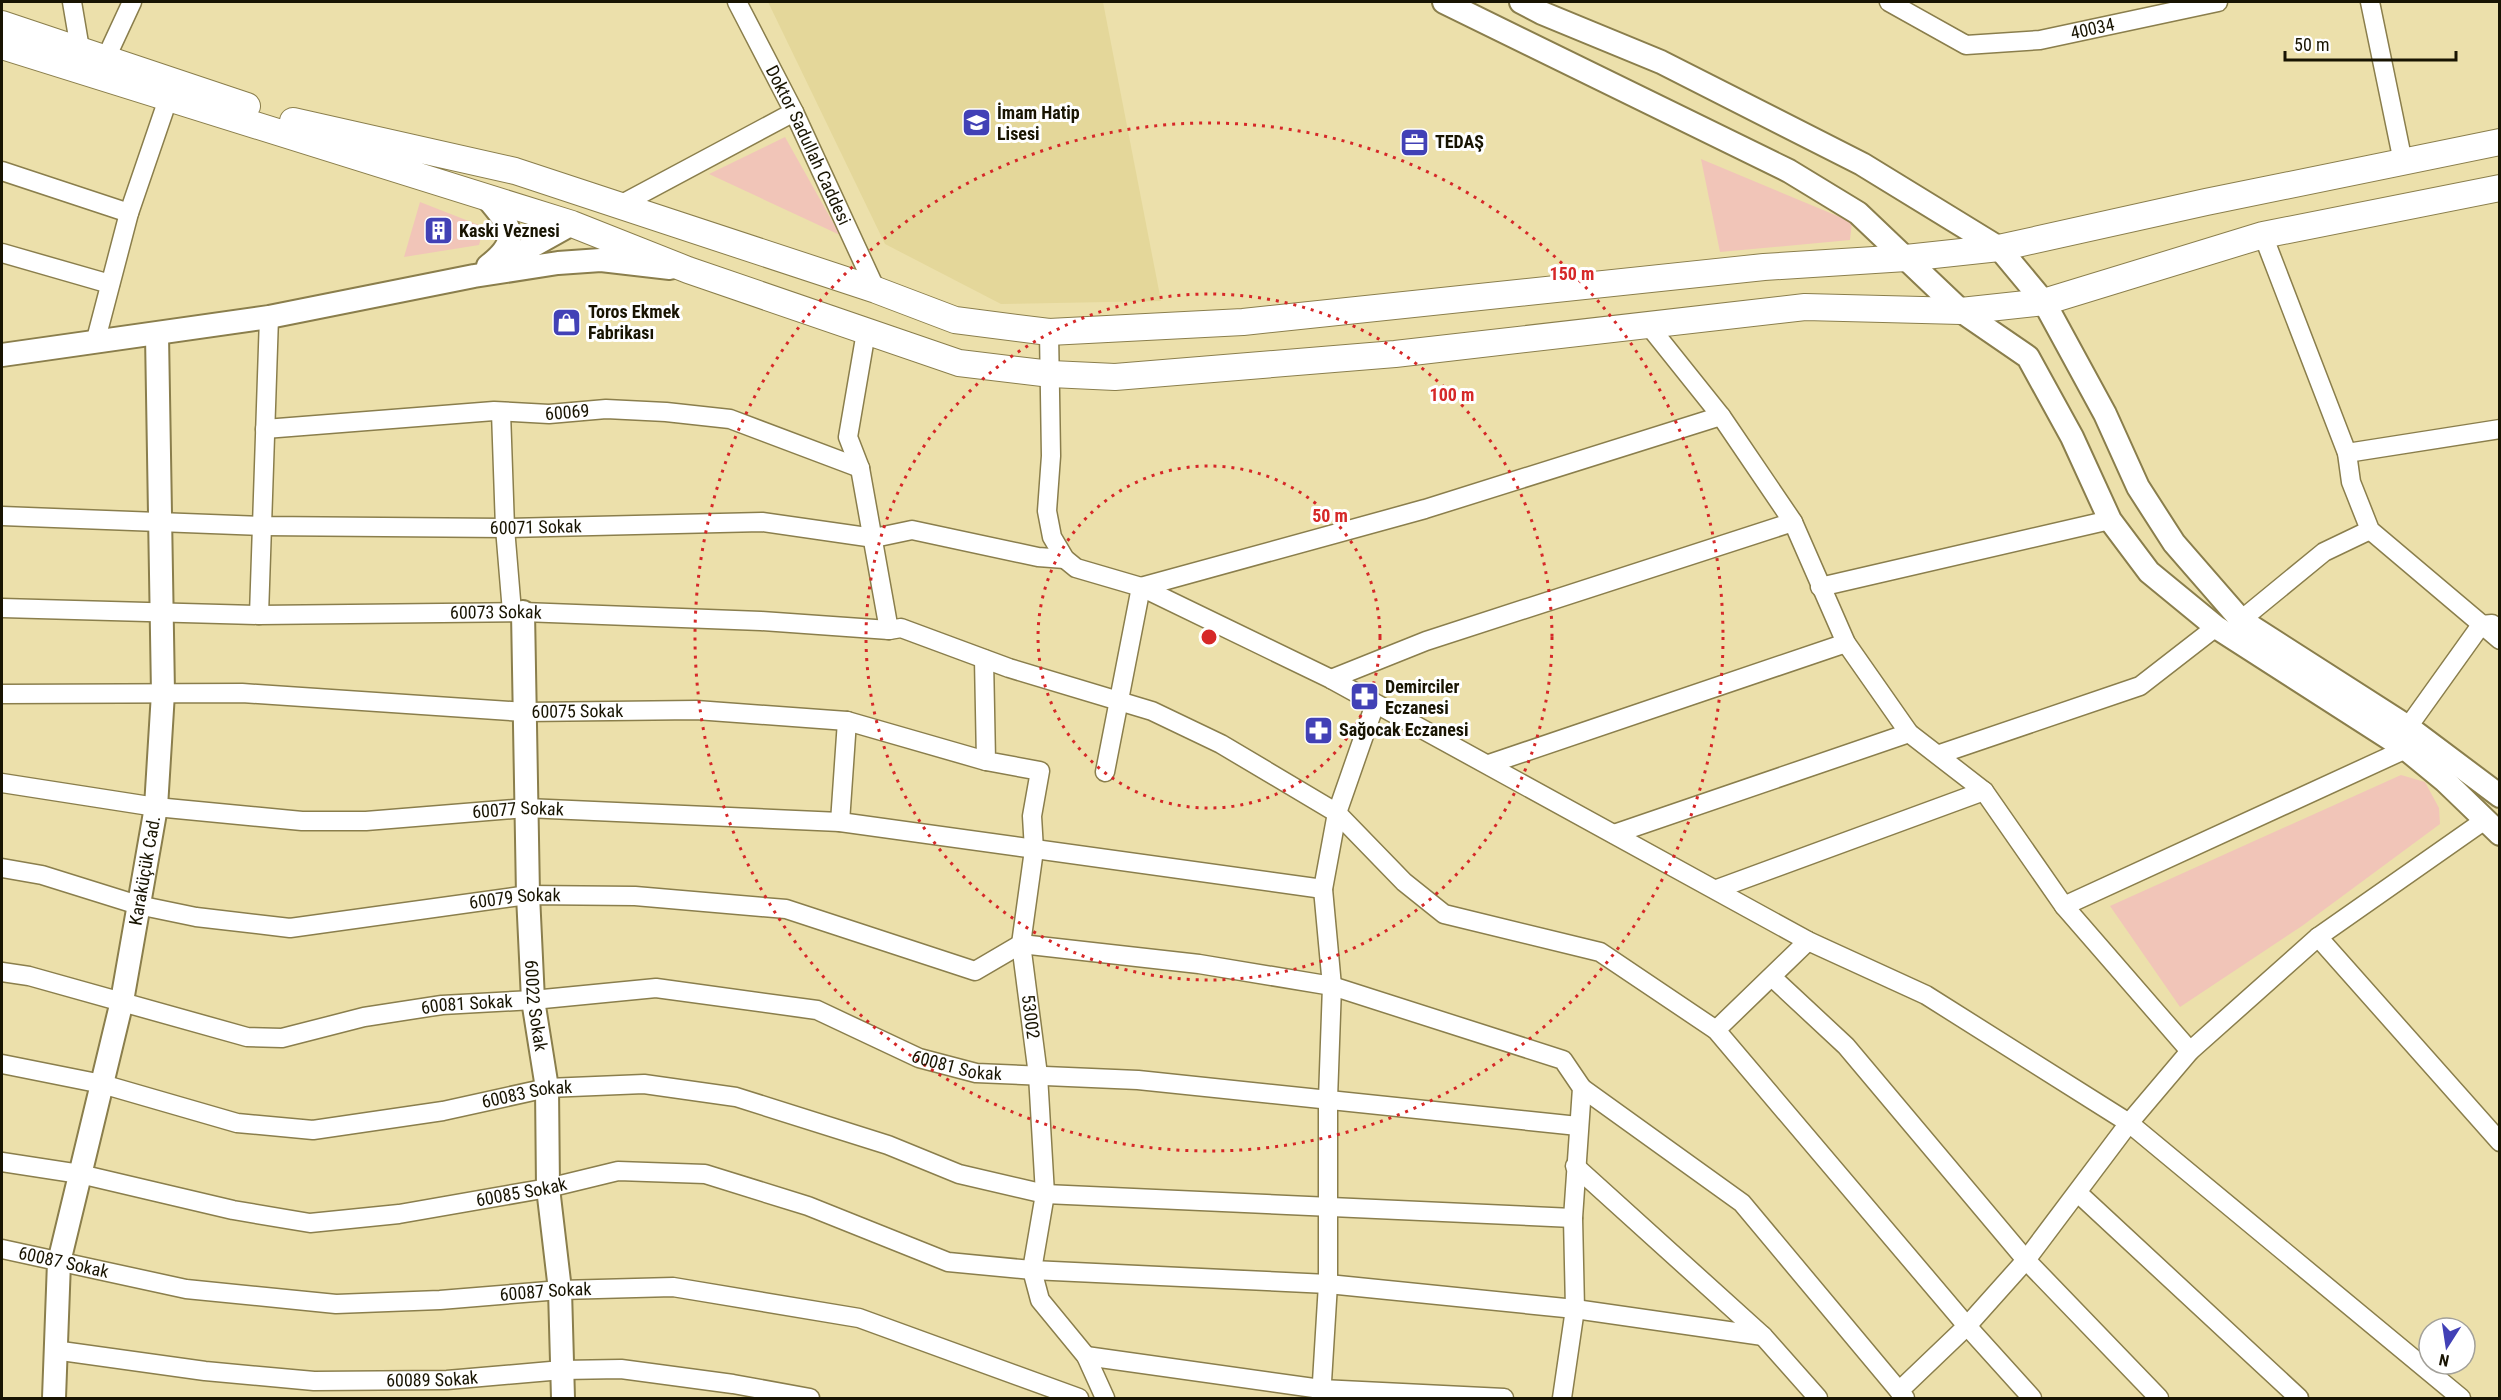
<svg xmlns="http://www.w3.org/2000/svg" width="2501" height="1400" font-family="'Roboto Condensed',sans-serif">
<rect width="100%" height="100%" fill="#ece0ab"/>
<!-- built -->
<path fill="#e4d79a" d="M 768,2 L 1103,2 L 1161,301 L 1001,304 L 885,244 Z"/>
<!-- green -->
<path fill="#f1c5b8" d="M 785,137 L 840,235 L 709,174 Z
M 1701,159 L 1852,222 L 1850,240 L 1720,252 Z
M 420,202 L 484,227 L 479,245 L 404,257 Z
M 2401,775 L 2425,782 L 2439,808 L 2440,824 L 2302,926 L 2180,1007 L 2110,906 Z"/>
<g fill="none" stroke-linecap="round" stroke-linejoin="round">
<defs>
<g id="minor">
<path d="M 72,2 L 80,49"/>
<path id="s1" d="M 737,2 L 794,112 L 876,290"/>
<path id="s2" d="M 1889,2 L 1966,45 L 2040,40 L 2218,2"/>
<path d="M 2370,2 L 2403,162"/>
<path d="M 106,58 L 132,2"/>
<path d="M 2,171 L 129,213"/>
<path d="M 622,204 L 794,112"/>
<path d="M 2263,235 L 2347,453 L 2351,482 L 2370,530 L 2500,640"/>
<path d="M 2,253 L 110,284"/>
<path d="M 1649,326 L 1721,416 L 1793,522 L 1846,643 L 1909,733 L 1984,791 L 2064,906 L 2190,1051"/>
<path d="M 866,332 L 848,437 L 860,468 L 889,630"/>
<path d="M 1049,332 L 1051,456 L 1047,511 L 1052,537 L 1065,559 L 1076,568 L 1141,587 L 1331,679 L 1808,941 L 1926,995 L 2129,1123 L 2461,1398"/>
<path d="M 95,343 L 129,213 L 168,99"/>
<path d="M 501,412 L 505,528 L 512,612"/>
<path id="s3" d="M 265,429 L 494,411 L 549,414 L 606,409 L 666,412 L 730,419 L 860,468"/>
<path d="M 2347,453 L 2500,429"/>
<path id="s4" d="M 2,516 L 262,526 L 505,528 L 762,522 L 874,538 L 912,530 L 1038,557 L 1065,559"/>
<path d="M 1141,587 L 1425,509 L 1721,416"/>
<path d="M 1820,587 L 2110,520"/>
<path id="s5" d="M 2,608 L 259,615 L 523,612 L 761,621 L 889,630 L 901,628 L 1009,668 L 1152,711 L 1221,744 L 1337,813 L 1404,882 L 1444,914 L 1600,952 L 1716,1030 L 1967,1326 L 2032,1398"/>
<path d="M 259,615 L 269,317"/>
<path d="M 2241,620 L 2324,552 L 2370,530"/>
<path id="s6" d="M 984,659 L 986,761 L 1040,771 L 1032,816 L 1034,850 L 1021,944 L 1038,1075 L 1045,1194 L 1032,1270 L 1040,1300 L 1086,1356 L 1105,1398"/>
<path d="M 1331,679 L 1426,641 L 1793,522"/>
<path id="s7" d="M 2,694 L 242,693 L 525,712 L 696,710 L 847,721 L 986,761"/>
<path d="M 2408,727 L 2481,625 L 2492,624"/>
<path d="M 1940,754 L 2140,686 L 2216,627"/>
<path d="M 1489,764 L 1846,643"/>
<path d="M 1105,772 L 1141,587"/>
<path id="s8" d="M 2,783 L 156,807 L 302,821 L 366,821 L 526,808 L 840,822 L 1323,889"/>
<path d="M 840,822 L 847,721"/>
<path d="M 1614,834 L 1909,733"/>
<path id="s9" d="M 2,868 L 42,875 L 138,905 L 196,917 L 290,928 L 528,895 L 635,896 L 786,909 L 975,971 L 1021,944 L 1199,964 L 1332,986 L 1563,1060 L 1582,1088 L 1573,1218 L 1575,1309 L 1562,1398"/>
<path d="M 1717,889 L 1984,791"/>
<path d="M 2064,906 L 2406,749"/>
<path d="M 2318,937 L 2500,1142"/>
<path id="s10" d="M 2,972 L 29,976 L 247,1037 L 282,1038 L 364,1017 L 442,1005 L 533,1000 L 656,988 L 817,1010 L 919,1058 L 976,1073 L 1138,1080 L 1578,1126"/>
<path d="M 1773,978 L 1846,1046 L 2026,1260 L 2159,1398"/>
<path d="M 1716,1030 L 1808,941"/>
<path id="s11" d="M 2,1064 L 102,1084 L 237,1123 L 313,1130 L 443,1111 L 547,1088 L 644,1084 L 736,1097 L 888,1145 L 959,1174 L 1045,1194 L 1573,1218"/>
<path d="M 1582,1088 L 1742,1203 L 1905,1398"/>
<path id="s12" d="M 2,1162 L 80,1174 L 233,1210 L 310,1223 L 399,1214 L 548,1188 L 618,1171 L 705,1174 L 808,1206 L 948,1262 L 1032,1270 L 1328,1284 L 1575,1309 L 1763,1336"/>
<path d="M 1575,1166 L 1763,1336 L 1818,1398"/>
<path d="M 2078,1193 L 2299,1398"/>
<path id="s13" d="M 2,1249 L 186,1289 L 336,1304 L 440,1300 L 560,1290 L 673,1287 L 859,1318 L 1079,1398"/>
<path id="s14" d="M 54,1350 L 205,1371 L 314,1381 L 447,1380 L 562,1370 L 621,1369 L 733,1384 L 810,1398"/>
<path d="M 1086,1356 L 1321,1389 L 1504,1398"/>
<path d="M 1899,1391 L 1967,1326 L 2026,1260 L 2129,1123 L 2190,1051 L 2318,937 L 2485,820"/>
<path d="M 1321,1398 L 1328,1284 L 1328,1099 L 1332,986 L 1323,889 L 1337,813 L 1375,704"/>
</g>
<g id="tertiary">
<path d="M 1444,2 L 1789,171 L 1858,213 L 1961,311 L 2028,357 L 2072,437 L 2110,520 L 2149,572 L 2216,627 L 2406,749 L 2445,781 L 2500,834"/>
<path d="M 1521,2 L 1542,13 L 1661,62 L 1862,164 L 1999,248 L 2044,302 L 2105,414 L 2138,487 L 2174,543 L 2241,620 L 2408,727 L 2500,796"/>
<path d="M 487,198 C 511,226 522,240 488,266"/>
<path d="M 500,264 L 572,224"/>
<path d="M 2,355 L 269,317 L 474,276 L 558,263 L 601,260 L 670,268"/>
<path id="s15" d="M 523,612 L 528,895 L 533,1000 L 547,1088 L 548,1188 L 560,1290 L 563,1398"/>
<path id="s16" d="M 54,1398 L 59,1262 L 122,1001 L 156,807 L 163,693 L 157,335"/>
</g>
<path id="secondary" d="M 2,24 L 247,106
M 2,46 L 572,224 L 688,270 L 959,363 L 1051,374 L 1115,377 L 1395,354 L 1805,307 L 1961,311 L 2044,302 L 2263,235 L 2500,188
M 293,121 L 515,171 L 876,290 L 955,320 L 1049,332 L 1243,322 L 1764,267 L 1906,258 L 1999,248 L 2206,202 L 2500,142"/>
</defs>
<!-- minor casing -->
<use href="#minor" stroke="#8a7e4c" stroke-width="21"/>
<!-- tertiary casing -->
<use href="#tertiary" stroke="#8a7e4c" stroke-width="26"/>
<!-- secondary casing -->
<use href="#secondary" stroke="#8a7e4c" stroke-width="28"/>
<!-- minor -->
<use href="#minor" stroke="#fff" stroke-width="18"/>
<!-- tertiary -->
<use href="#tertiary" stroke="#fff" stroke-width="22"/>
<!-- secondary -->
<use href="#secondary" stroke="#fff" stroke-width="26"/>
</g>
<!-- distance rings -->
<g fill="none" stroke="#d62828" stroke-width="3" stroke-dasharray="3 6">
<circle cx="1209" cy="637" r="171"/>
<circle cx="1209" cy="637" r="343"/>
<circle cx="1209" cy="637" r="514"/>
</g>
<!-- icons -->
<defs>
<symbol id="school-square" viewBox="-11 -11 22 22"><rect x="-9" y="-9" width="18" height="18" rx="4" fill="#4241b6" stroke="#fff"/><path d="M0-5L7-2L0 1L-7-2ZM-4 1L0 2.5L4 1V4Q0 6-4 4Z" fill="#fff"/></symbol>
<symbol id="office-square" viewBox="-11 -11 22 22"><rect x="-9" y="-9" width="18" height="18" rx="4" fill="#4241b6" stroke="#fff"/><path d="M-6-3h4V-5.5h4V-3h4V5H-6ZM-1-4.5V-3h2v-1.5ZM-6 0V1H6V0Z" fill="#fff"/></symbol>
<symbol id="building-square" viewBox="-11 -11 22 22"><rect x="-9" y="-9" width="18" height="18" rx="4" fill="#4241b6" stroke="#fff"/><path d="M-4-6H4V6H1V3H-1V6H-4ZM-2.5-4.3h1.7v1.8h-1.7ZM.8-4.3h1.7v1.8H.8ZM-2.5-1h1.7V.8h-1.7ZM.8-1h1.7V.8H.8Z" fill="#fff"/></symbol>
<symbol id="shop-square" viewBox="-11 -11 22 22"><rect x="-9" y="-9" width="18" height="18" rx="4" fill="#4241b6" stroke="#fff"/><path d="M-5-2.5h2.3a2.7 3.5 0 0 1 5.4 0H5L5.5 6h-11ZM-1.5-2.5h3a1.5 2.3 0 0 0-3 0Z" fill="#fff"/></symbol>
<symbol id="pharmacy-square" viewBox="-11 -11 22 22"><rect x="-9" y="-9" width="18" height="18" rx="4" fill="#4241b6" stroke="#fff"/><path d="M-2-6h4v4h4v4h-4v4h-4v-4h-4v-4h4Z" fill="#fff"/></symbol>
</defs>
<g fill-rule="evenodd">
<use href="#school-square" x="960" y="106" width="33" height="33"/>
<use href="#office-square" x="1398" y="126" width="33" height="33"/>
<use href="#building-square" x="422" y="214" width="33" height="33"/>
<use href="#shop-square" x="550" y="306" width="33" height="33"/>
<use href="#pharmacy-square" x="1348" y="680" width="33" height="33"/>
<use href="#pharmacy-square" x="1302" y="714" width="33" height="33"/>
</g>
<g text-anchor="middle" stroke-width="6" stroke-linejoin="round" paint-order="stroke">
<!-- street labels -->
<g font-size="18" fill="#181402" stroke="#fff">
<text dy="6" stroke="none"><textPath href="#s2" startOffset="216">40034</textPath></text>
<text dy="6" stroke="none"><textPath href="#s1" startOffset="160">Doktor Sadullah Caddesi</textPath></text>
<text dy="6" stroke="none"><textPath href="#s3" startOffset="303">60069</textPath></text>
<text dy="6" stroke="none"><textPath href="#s4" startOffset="534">60071 Sokak</textPath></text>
<text dy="6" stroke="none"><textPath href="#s5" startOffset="494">60073 Sokak</textPath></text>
<text dy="6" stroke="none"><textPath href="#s7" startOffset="576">60075 Sokak</textPath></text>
<text dy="6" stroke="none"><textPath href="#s8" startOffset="519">60077 Sokak</textPath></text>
<text dy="6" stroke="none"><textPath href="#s16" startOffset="537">Karaküçük Cad.</textPath></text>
<text dy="6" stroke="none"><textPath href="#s9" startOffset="522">60079 Sokak</textPath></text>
<text dy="6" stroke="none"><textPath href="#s10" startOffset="477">60081 Sokak</textPath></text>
<text dy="6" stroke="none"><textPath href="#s15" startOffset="394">60022 Sokak</textPath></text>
<text dy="6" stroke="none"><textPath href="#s6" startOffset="405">53002</textPath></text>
<text dy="6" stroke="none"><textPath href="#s10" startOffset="981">60081 Sokak</textPath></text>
<text dy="6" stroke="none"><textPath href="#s11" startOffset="536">60083 Sokak</textPath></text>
<text dy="6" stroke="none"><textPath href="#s12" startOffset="528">60085 Sokak</textPath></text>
<text dy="6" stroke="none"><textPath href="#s13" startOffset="63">60087 Sokak</textPath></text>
<text dy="6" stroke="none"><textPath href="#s13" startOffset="549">60087 Sokak</textPath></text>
<text dy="6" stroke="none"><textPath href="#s14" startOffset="380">60089 Sokak</textPath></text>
</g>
<!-- poi labels -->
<g font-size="18" font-weight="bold" fill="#181402" stroke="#fff" text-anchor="start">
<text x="997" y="119">İmam Hatip<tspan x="997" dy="21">Lisesi</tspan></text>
<text x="1435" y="148">TEDAŞ</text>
<text x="459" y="237">Kaski Veznesi</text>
<text x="588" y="318">Toros Ekmek<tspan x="588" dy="21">Fabrikası</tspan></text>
<text x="1385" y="693">Demirciler<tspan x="1385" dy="21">Eczanesi</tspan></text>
<text x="1339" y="736">Sağocak Eczanesi</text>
</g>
</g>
<circle cx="1209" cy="637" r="9" fill="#d62828" stroke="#fff" stroke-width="3"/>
<g font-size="18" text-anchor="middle" font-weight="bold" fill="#d62828" stroke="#fff" stroke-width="6" stroke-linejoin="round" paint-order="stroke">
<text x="1572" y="280">150 m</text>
<text x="1452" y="401">100 m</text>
<text x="1330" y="522">50 m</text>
</g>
<!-- border -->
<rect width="2501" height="1400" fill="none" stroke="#181402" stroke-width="6"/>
<!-- north arrow -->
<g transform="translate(2447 1346) rotate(192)"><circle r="28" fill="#ffffff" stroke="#a3a19a" stroke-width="1.5"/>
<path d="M0-4.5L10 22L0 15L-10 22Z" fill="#4241b6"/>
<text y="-9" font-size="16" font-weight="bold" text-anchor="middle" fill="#181402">N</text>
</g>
<!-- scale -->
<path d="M2285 51v9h171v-9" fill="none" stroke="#181402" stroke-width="3"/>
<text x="2294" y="51" font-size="18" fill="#181402" stroke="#ffffff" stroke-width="4.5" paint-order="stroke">50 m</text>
</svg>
